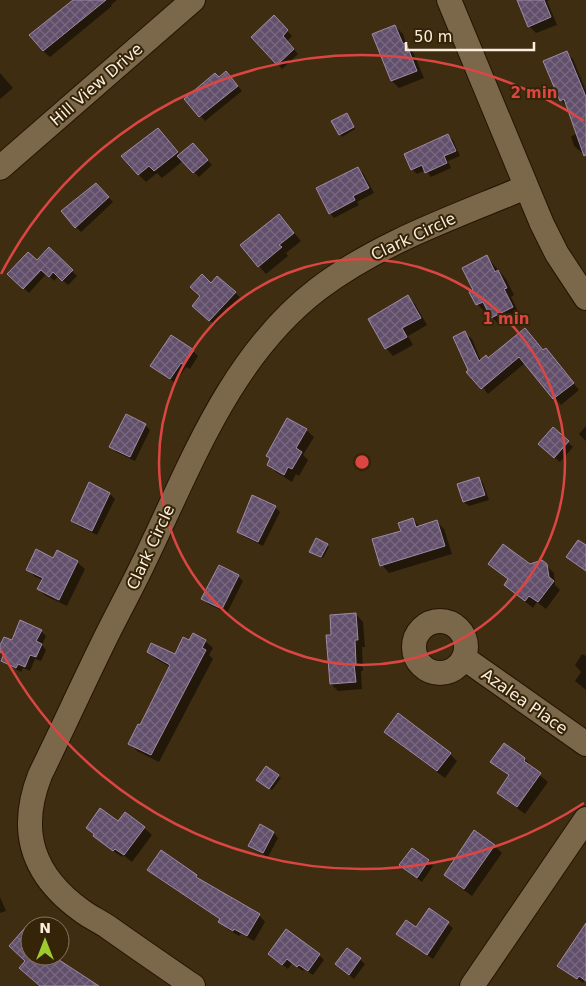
<svg xmlns="http://www.w3.org/2000/svg" width="586" height="986" font-family="'DejaVu Sans',sans-serif">
<defs>
<pattern id="building-cross-hatch" width="8" height="8" patternUnits="userSpaceOnUse" patternTransform="scale(1.25)"><rect width="8" height="8" fill="#624f6b"/><path d="M0 0l8 8M0 8l8-8" fill="none" stroke="#796980"/></pattern>
</defs>
<rect width="100%" height="100%" fill="#3f2d12"/>
<!-- shadow -->
<path fill="#0007" d="M 75,0 L 117,0 L 111,5 L 112,6 L 50,57 L 43,51 Z
M 518,0 L 550,0 L 547,1 L 557,25 L 536,33 L 529,26 Z
M 274,17 L 292,36 L 287,41 L 298,54 L 282,69 L 278,64 Z
M 395,26 L 403,34 L 407,46 L 413,52 L 424,78 L 399,88 L 392,81 Z
M 566,53 L 573,59 L 586,91 L 586,156 L 574,146 L 571,136 L 578,134 L 568,107 L 561,100 Z
M 0,73 L 13,88 L 0,99 Z
M 231,78 L 242,91 L 205,121 L 186,100 L 219,79 Z
M 348,117 L 355,129 L 342,137 L 340,134 Z
M 158,129 L 181,155 L 192,145 L 212,165 L 199,177 L 183,161 L 162,178 L 157,173 L 146,182 L 138,174 Z
M 448,135 L 453,140 L 460,156 L 448,161 L 451,168 L 431,177 L 426,170 L 417,174 L 412,169 Z
M 358,168 L 363,173 L 374,193 L 357,202 L 359,205 L 334,218 L 330,213 Z
M 101,189 L 113,202 L 81,232 L 76,227 Z
M 286,223 L 301,241 L 286,253 L 288,256 L 266,274 L 259,266 Z
M 49,249 L 77,276 L 68,285 L 58,276 L 54,281 L 47,273 L 29,293 L 9,274 L 37,261 Z
M 487,257 L 506,279 L 514,295 L 511,297 L 520,315 L 500,325 L 492,318 L 488,310 L 485,312 L 477,304 L 475,290 Z
M 211,284 L 235,293 L 240,297 L 215,325 L 198,310 Z
M 408,297 L 415,304 L 427,325 L 408,336 L 413,345 L 393,356 L 386,348 Z
M 525,330 L 544,351 L 552,356 L 579,390 L 561,405 L 525,363 L 488,394 L 470,371 L 465,333 L 472,339 L 481,361 L 488,359 Z
M 193,351 L 198,356 L 190,369 L 186,367 L 175,383 L 152,366 Z
M 145,425 L 150,430 L 135,461 L 116,452 L 111,447 Z
M 586,426 L 586,441 L 579,434 Z
M 553,429 L 573,447 L 560,462 L 545,449 Z
M 306,430 L 314,437 L 303,455 L 308,460 L 299,476 L 296,474 L 292,482 L 276,472 L 268,465 L 271,459 L 268,456 Z
M 479,478 L 483,483 L 489,500 L 469,506 L 464,502 Z
M 110,494 L 115,499 L 97,535 L 77,525 L 72,520 Z
M 275,507 L 280,512 L 263,546 L 243,536 L 238,531 Z
M 413,519 L 420,527 L 437,522 L 444,529 L 452,554 L 389,573 L 382,565 L 402,532 Z
M 327,545 L 329,547 L 323,558 L 312,553 Z
M 54,559 L 77,562 L 85,569 L 67,606 L 46,596 L 38,589 L 43,580 L 35,577 L 28,569 Z
M 490,564 L 546,565 L 554,573 L 555,585 L 560,590 L 546,609 L 537,602 L 533,608 L 505,585 L 509,580 Z
M 238,576 L 243,581 L 227,613 L 208,604 L 203,599 Z
M 356,614 L 363,622 L 365,647 L 362,647 L 363,671 L 361,671 L 362,689 L 338,691 L 331,684 L 332,636 Z
M 41,631 L 46,636 L 42,645 L 46,650 L 41,661 L 35,659 L 30,671 L 23,668 L 21,672 L 8,665 L 3,661 Z
M 205,641 L 213,648 L 209,655 L 213,659 L 159,762 L 137,751 L 130,743 L 141,727 L 170,667 L 156,659 L 148,651 L 176,655 L 190,642 Z
M 582,654 L 586,656 L 586,690 L 575,681 L 581,672 L 575,665 Z
M 386,732 L 450,754 L 457,761 L 445,778 L 393,739 Z
M 525,759 L 532,767 L 531,768 L 548,782 L 525,814 L 506,800 L 499,793 L 510,777 L 492,762 Z
M 266,768 L 281,778 L 272,790 L 260,782 Z
M 118,823 L 144,828 L 152,835 L 132,862 L 123,855 L 122,857 L 102,843 L 87,828 Z
M 475,832 L 495,846 L 502,853 L 472,896 L 453,882 L 445,875 Z
M 274,833 L 278,838 L 268,857 L 255,850 L 250,845 Z
M 162,851 L 197,876 L 204,883 L 259,915 L 265,922 L 254,941 L 241,934 L 239,936 L 226,928 L 220,922 L 221,920 L 155,876 L 149,870 Z
M 428,861 L 433,866 L 422,882 L 406,870 Z
M 0,897 L 6,911 L 0,913 Z
M 430,910 L 453,928 L 433,959 L 403,938 L 416,929 Z
M 586,932 L 586,981 L 585,980 L 583,983 L 558,966 Z
M 348,949 L 365,964 L 354,979 L 336,964 Z
M 269,954 L 319,955 L 324,960 L 313,975 L 304,969 L 303,971 L 292,963 L 288,969 Z"/>
<!-- building -->
<path fill="url(#building-cross-hatch)" stroke="#9e8aa8" d="M 73,0 L 106,0 L 43,51 L 29,35 Z
M 517,0 L 544,0 L 551,17 L 528,27 Z
M 274,15 L 288,30 L 283,36 L 294,49 L 277,65 L 251,37 Z
M 395,25 L 403,44 L 406,43 L 417,71 L 391,81 L 372,34 Z
M 567,51 L 586,97 L 586,155 L 584,156 L 564,99 L 560,101 L 543,61 Z
M 226,71 L 238,86 L 199,117 L 184,99 L 215,73 L 219,77 Z
M 347,113 L 354,127 L 339,135 L 331,121 Z
M 158,128 L 178,152 L 154,171 L 149,166 L 138,175 L 121,156 Z
M 448,134 L 456,151 L 444,156 L 447,163 L 425,173 L 422,165 L 411,170 L 404,154 Z
M 193,143 L 208,160 L 193,173 L 177,156 Z
M 358,167 L 369,188 L 353,196 L 355,200 L 329,214 L 316,188 Z
M 96,183 L 109,197 L 75,228 L 61,211 Z
M 279,214 L 294,233 L 279,245 L 282,247 L 258,267 L 240,245 Z
M 49,247 L 73,270 L 62,281 L 53,272 L 49,277 L 41,270 L 23,289 L 7,274 L 28,252 L 37,260 Z
M 487,255 L 495,272 L 498,270 L 507,288 L 504,289 L 513,307 L 491,318 L 483,302 L 476,305 L 469,292 L 473,290 L 462,268 Z
M 202,274 L 211,283 L 217,276 L 236,292 L 209,321 L 192,306 L 200,296 L 190,287 Z
M 408,295 L 421,318 L 402,328 L 407,337 L 385,349 L 368,319 Z
M 525,328 L 543,350 L 546,348 L 574,383 L 553,399 L 519,357 L 481,389 L 466,372 L 468,370 L 453,337 L 465,331 L 479,361 L 486,355 L 488,358 Z
M 171,335 L 194,350 L 184,365 L 181,363 L 170,379 L 150,366 Z
M 126,414 L 146,424 L 130,457 L 109,447 Z
M 287,418 L 307,429 L 296,448 L 302,452 L 292,469 L 288,467 L 284,475 L 267,465 L 270,458 L 266,456 Z
M 553,427 L 569,441 L 554,458 L 538,444 Z
M 479,477 L 485,495 L 463,502 L 457,484 Z
M 89,482 L 110,493 L 92,531 L 71,521 Z
M 252,495 L 276,506 L 258,542 L 237,532 Z
M 413,518 L 416,527 L 437,520 L 445,546 L 380,566 L 372,539 L 401,531 L 398,523 Z
M 316,538 L 328,544 L 321,557 L 309,552 Z
M 578,540 L 586,545 L 586,571 L 566,557 Z
M 503,544 L 530,564 L 542,560 L 547,564 L 549,577 L 554,581 L 538,602 L 529,596 L 525,601 L 504,585 L 508,579 L 488,564 Z
M 36,549 L 53,558 L 57,550 L 78,561 L 59,600 L 37,589 L 43,578 L 26,570 Z
M 219,565 L 239,575 L 222,609 L 201,599 Z
M 356,613 L 358,640 L 355,640 L 356,664 L 354,664 L 356,682 L 330,684 L 326,635 L 331,635 L 330,615 Z
M 20,620 L 42,630 L 36,641 L 42,644 L 36,657 L 30,655 L 25,667 L 18,664 L 16,668 L 1,661 L 4,654 L 0,652 L 0,645 L 4,637 L 12,640 Z
M 193,633 L 206,640 L 202,648 L 206,650 L 151,755 L 128,744 L 138,724 L 140,725 L 170,665 L 147,652 L 151,643 L 175,654 L 183,637 L 189,640 Z
M 398,713 L 451,753 L 437,771 L 384,732 Z
M 504,743 L 525,758 L 524,761 L 541,773 L 517,807 L 497,793 L 509,775 L 490,762 Z
M 266,766 L 279,775 L 269,789 L 256,780 Z
M 100,808 L 118,821 L 125,812 L 145,827 L 124,855 L 115,849 L 113,851 L 93,836 L 94,834 L 86,828 Z
M 260,824 L 274,832 L 263,853 L 248,846 Z
M 474,830 L 495,845 L 464,889 L 444,875 Z
M 412,848 L 429,860 L 417,878 L 399,865 Z
M 161,850 L 197,875 L 196,877 L 260,914 L 247,936 L 234,929 L 233,931 L 218,922 L 220,919 L 147,870 Z
M 429,908 L 449,922 L 427,955 L 396,934 L 406,920 L 416,927 Z
M 30,922 L 30,956 L 53,956 L 99,986 L 40,986 L 19,968 L 25,961 L 9,946 Z
M 586,923 L 586,981 L 579,976 L 577,979 L 557,966 Z
M 286,929 L 320,954 L 308,971 L 299,965 L 297,967 L 287,959 L 282,965 L 268,954 Z
M 347,948 L 361,958 L 349,975 L 335,964 Z"/>
<g fill="none" stroke-linecap="round" stroke-linejoin="round">
<defs>
<path id="minor" d="M 449,0 L 542,224 L 557,254 L 586,298
M 0,168 L 193,0
M414 647a26 26 0 1 1 52 0a26 26 0 1 1-52 0Z
M 464,658 L 586,744
M 193,986 C 164,966 136,947 108,927 C 99,921 90,917 82,911 C 32,875 18,831 40,775 C 61,732 81,688 102,645 C 115,618 129,593 142,566 C 190,468 228,358 318,289 C 380,242 455,217 526,187
M 472,986 L 586,819"/>
</defs>
<!-- minor casing -->
<use href="#minor" stroke="#251500" stroke-width="26"/>
<!-- minor -->
<use href="#minor" stroke="#7b674a" stroke-width="24"/>
</g>
<!-- distance rings -->
<g fill="none" stroke="#db4643" stroke-width="2.5">
<circle cx="362" cy="462" r="203"/>
<path d="M584 803A407 407 0 0 1 1 650M1 274A407 407 0 0 1 584 121"/>
</g>
<g text-anchor="middle" stroke-width="4" stroke-linejoin="round" paint-order="stroke">
<!-- street labels -->
<g font-size="16" fill="#faeede" stroke="#352407">
<text transform="translate(96 84) rotate(-41)" y="6">Hill View Drive</text>
<text transform="translate(413 236) rotate(-25)" y="6">Clark Circle</text>
<text transform="translate(150 547) rotate(-65)" y="6">Clark Circle</text>
<text transform="translate(525 701) rotate(35)" y="6">Azalea Place</text>
</g>
</g>
<circle cx="362" cy="462" r="8" fill="#db4643" stroke="#352407" stroke-width="2.5"/>
<g font-size="15" text-anchor="middle" font-weight="bold" fill="#db4643" stroke="#352407" stroke-width="4" stroke-linejoin="round" paint-order="stroke">
<text x="534" y="98">2 min</text>
<text x="506" y="324">1 min</text>
</g>
<!-- north arrow -->
<g transform="translate(45 941)"><circle r="24" fill="#352407" stroke="#84755d"/>
<path d="M0-4L9 19L0 12L-9 19Z" fill="#9dca30"/>
<text y="-8" font-size="14" font-weight="bold" text-anchor="middle" fill="#faeede">N</text>
</g>
<!-- scale -->
<path d="M406 42v8h128v-8" fill="none" stroke="#faeede" stroke-width="2.5"/>
<text x="414" y="42" font-size="15" fill="#faeede" stroke="#352407" stroke-width="4" paint-order="stroke">50 m</text>
</svg>
